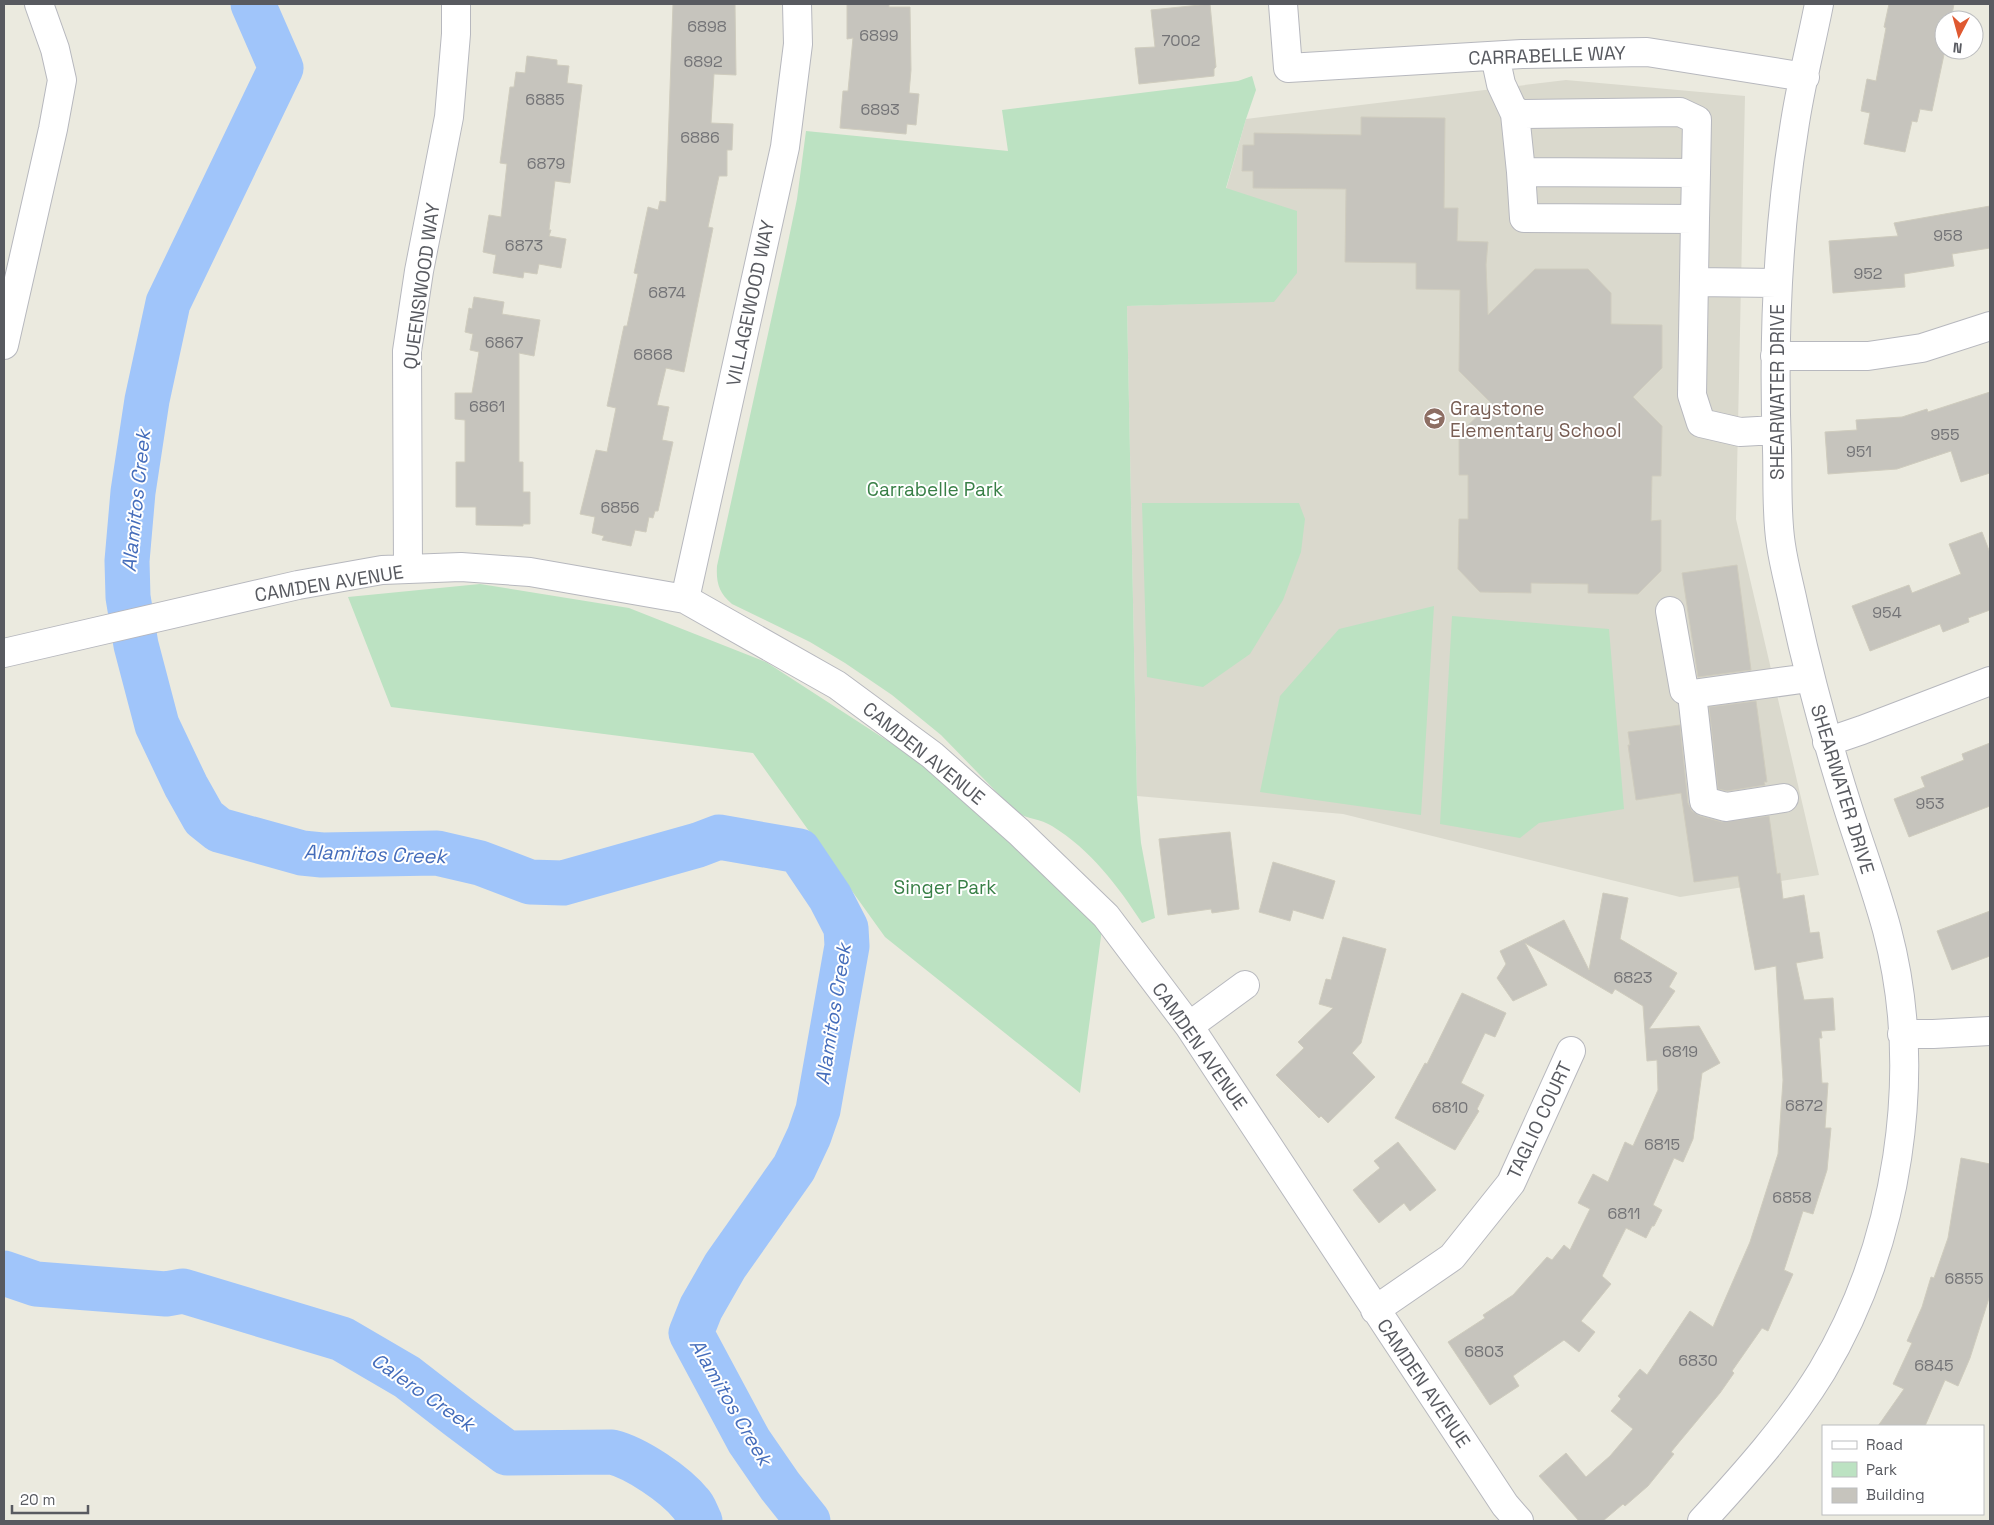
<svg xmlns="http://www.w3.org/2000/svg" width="1994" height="1525" font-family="'Space Grotesk',sans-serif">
<rect width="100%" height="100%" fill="#ebeadf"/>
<!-- education -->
<path fill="#dad9cd" d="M 1566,80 L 1745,96 L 1736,519 L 1819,875 L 1680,897 L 1343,814 L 1137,796 L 1127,306 L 1189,304 L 1208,253 L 1246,119 Z"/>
<!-- green -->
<path fill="#bce2c2" d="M 1252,76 L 1256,90 L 1246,119 L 1226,188 L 1297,211 L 1297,273 L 1274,302 L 1127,306 L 1137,796 L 1141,843 L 1155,918 L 1142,923 C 1118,886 1091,850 1052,826 C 1041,819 1027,819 1016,812 L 941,735 L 892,695 L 845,663 L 810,642 L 732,604 C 719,593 716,583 717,566 L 786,252 L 797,199 L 806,131 L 1008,151 L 1002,110 L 1238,81 Z
M 1142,503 L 1299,503 L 1305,519 L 1301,552 L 1283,600 L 1250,654 L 1203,687 L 1147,677 Z
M 480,584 L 629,608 L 766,662 L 928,767 L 1102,929 L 1080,1093 L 885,937 L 753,753 L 391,707 L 348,597 Z
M 1434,606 L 1421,815 L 1260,792 L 1280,696 L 1339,629 Z
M 1452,616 L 1609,629 L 1624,809 L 1539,823 L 1520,838 L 1440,824 Z"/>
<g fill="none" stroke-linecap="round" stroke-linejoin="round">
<!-- river -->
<path stroke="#a0c5fa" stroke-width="45" d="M 253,4 L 281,68 L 168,303 L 147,400 L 133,492 L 127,561 L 128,597 L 136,645 L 157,725 L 186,786 L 204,818 L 219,830 L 302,853 L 322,855 L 437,853 L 480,863 L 530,882 L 563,883 L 698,845 L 719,837 L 799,851 L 830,897 L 846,928 L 847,946 L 818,1110 L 809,1136 L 794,1168 L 725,1266 L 701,1308 L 691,1333 L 749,1441 L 780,1486 L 808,1521
M 4,1273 L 36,1284 L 166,1294 L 183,1291 L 342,1339 L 407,1377 L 460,1418 L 507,1453 L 612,1452 C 636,1458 675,1484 691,1504 C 695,1508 697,1516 700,1521"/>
</g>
<!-- building -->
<path fill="#c6c4bd" stroke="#cfccbe" d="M 673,4 L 735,4 L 736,75 L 714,74 L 711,123 L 733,124 L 732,150 L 727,150 L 727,176 L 719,176 L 708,227 L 713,228 L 684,372 L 666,368 L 657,405 L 669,407 L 662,440 L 673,442 L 658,511 L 655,511 L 653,518 L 649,517 L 646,532 L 635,530 L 631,546 L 602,540 L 604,536 L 592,533 L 595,517 L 580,514 L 596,450 L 607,452 L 616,408 L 607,406 L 624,326 L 627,326 L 638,274 L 634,273 L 648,207 L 658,210 L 660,201 L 666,202 Z
M 847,4 L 889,4 L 889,7 L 910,7 L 911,70 L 909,93 L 919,94 L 916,125 L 907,124 L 906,134 L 840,128 L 843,91 L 848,91 L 853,38 L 847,39 Z
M 1210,4 L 1216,67 L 1214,69 L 1214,76 L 1139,84 L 1135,48 L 1155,47 L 1151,10 Z
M 1889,4 L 1954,4 L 1951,20 L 1944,20 L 1945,50 L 1932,111 L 1920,109 L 1917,122 L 1912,121 L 1905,152 L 1864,144 L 1870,113 L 1861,111 L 1867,79 L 1876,81 L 1886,28 L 1884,27 Z
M 527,56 L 557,60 L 557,65 L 569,66 L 567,83 L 582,85 L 570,183 L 555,181 L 549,230 L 551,230 L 549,236 L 566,239 L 561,268 L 539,264 L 537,274 L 524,272 L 523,278 L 493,273 L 496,255 L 483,252 L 489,215 L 501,217 L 507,164 L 500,163 L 510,87 L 514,87 L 516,72 L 525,73 Z
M 1361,117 L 1445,118 L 1444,208 L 1458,208 L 1457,241 L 1488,242 L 1486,265 L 1488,315 L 1535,269 L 1588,269 L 1611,293 L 1611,324 L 1662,325 L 1662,368 L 1633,397 L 1662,426 L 1661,476 L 1652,476 L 1651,521 L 1661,520 L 1661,571 L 1638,594 L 1588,593 L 1588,584 L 1531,583 L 1531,593 L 1480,592 L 1458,569 L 1459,519 L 1468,519 L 1468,475 L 1459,475 L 1459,434 L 1491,403 L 1459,371 L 1460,290 L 1416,289 L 1416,263 L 1345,262 L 1346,189 L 1253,188 L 1253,171 L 1242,171 L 1243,145 L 1254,145 L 1254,133 L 1361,135 Z
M 1990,206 L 1990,248 L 1952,254 L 1954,266 L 1904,274 L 1905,287 L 1833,293 L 1829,241 L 1898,236 L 1894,223 Z
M 474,297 L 504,302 L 502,314 L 540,320 L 534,356 L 519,353 L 519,462 L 523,462 L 523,492 L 530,492 L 530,524 L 523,524 L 523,526 L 476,525 L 476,507 L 456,507 L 456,462 L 465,462 L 465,420 L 455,419 L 455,393 L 472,393 L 479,352 L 470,350 L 473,334 L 465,332 L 469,308 L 472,309 Z
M 1990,392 L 1990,473 L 1961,482 L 1951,451 L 1897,469 L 1828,474 L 1825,432 L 1857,430 L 1856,420 L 1902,417 L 1927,409 L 1928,412 Z
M 1982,532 L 1990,553 L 1990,610 L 1968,618 L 1969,622 L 1943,632 L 1940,624 L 1870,651 L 1852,606 L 1909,585 L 1912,593 L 1961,574 L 1949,544 Z
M 1737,565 L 1751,670 L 1698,677 L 1682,573 Z
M 1756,701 L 1767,782 L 1764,782 L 1765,785 L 1727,791 L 1718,789 L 1709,707 Z
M 1680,725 L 1688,803 L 1692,811 L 1700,816 L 1722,822 L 1769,816 L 1777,874 L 1780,873 L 1783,899 L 1804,895 L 1810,933 L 1819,932 L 1823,958 L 1796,963 L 1804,1000 L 1833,998 L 1835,1030 L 1821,1031 L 1822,1038 L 1819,1038 L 1822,1083 L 1828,1083 L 1825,1128 L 1831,1128 L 1827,1170 L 1813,1214 L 1803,1211 L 1784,1270 L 1793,1274 L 1768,1331 L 1762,1328 L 1732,1371 L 1734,1373 L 1720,1393 L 1671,1452 L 1674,1454 L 1648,1486 L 1625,1506 L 1623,1504 L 1603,1521 L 1579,1521 L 1539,1476 L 1566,1453 L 1586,1477 L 1610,1456 L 1633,1429 L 1611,1411 L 1621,1399 L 1618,1396 L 1640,1369 L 1647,1375 L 1690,1311 L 1713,1327 L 1750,1242 L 1778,1154 L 1783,1080 L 1776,966 L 1755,970 L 1738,876 L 1694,882 L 1681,793 L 1636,800 L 1628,745 L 1630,745 L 1628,732 Z
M 1990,743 L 1990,806 L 1909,837 L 1894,799 L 1925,787 L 1921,777 L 1964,760 L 1962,754 Z
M 1230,832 L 1239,909 L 1212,913 L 1211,909 L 1168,915 L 1159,839 Z
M 1273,862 L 1335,881 L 1323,919 L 1293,910 L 1290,921 L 1259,912 Z
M 1603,893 L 1628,898 L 1620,939 L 1677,973 L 1669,987 L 1675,991 L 1649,1029 L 1699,1026 L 1720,1063 L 1702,1073 L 1693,1139 L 1683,1162 L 1674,1158 L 1653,1205 L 1662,1210 L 1654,1226 L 1652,1226 L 1646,1238 L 1626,1228 L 1602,1276 L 1611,1284 L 1581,1321 L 1595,1332 L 1579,1352 L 1564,1340 L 1513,1376 L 1519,1386 L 1490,1405 L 1448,1342 L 1485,1318 L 1483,1315 L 1513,1295 L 1547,1257 L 1552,1260 L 1564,1245 L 1570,1250 L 1590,1209 L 1578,1203 L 1593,1174 L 1608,1182 L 1625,1142 L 1633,1146 L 1658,1090 L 1657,1060 L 1647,1061 L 1643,1006 L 1615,989 L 1612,994 L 1525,943 L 1547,985 L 1513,1001 L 1497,978 L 1506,964 L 1500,951 L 1564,920 L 1589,970 Z
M 1990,911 L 1990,956 L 1952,970 L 1937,931 Z
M 1343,937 L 1386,949 L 1361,1043 L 1352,1053 L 1375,1077 L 1328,1123 L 1321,1116 L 1319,1118 L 1276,1075 L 1304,1048 L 1298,1042 L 1333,1008 L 1319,1004 L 1326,979 L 1331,980 Z
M 1462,993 L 1506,1013 L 1495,1037 L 1485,1033 L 1461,1083 L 1484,1095 L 1477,1109 L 1479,1111 L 1455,1150 L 1395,1118 L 1425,1063 L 1427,1064 Z
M 1398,1142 L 1436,1190 L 1410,1211 L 1404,1203 L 1379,1223 L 1353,1190 L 1380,1168 L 1374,1161 Z
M 1961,1158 L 1990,1164 L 1990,1295 L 1970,1358 L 1958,1386 L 1945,1380 L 1925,1426 L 1878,1426 L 1904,1389 L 1893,1384 L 1912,1343 L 1907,1341 L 1922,1307 L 1931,1277 L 1934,1278 L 1948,1238 Z"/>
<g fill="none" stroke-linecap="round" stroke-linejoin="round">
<defs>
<path id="minor" d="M 1283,4 L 1288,68 L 1522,54 L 1647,52 L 1805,77
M 1495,56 L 1501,84 L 1515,114 L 1680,112 L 1697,120 L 1696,173 L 1521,172 L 1524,218 L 1695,219 L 1692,395 L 1701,423 L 1740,432 L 1776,430
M 1515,114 L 1521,172
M 1695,219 L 1696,173
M 1694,282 L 1777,283
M 4,345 L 53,129 L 62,80 L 55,49 L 39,4
M 1775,356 L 1868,356 L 1922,348 L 1990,326
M 408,569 L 407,351 L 419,271 L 449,117 L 456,34 L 456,4
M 685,599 L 785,147 L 798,44 L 797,4
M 1670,611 L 1684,690 L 1692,694 L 1809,678
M 4,653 L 298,585 L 382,570 L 461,567 L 530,572 L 685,599 L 837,685 L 932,755 L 1019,832 L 1106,916 L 1189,1026 L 1505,1505 L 1519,1521
M 1692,694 L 1704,801 L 1726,807 L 1784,798
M 1827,742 L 1862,730 L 1990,681
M 1189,1026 L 1245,985
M 1902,1034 L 1933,1034 L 1990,1031
M 1375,1310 L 1452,1257 L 1511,1183 L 1571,1051
M 1702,1521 C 1745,1474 1789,1425 1822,1371 C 1898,1244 1925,1074 1887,930 C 1876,889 1861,849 1848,808 C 1827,742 1809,676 1794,607 C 1790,587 1784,566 1781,545 C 1776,514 1778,480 1777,449 C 1773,342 1777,235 1794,129 C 1800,87 1811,45 1819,4"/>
</defs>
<!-- minor casing -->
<use href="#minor" stroke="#b7b8be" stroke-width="30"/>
<!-- minor -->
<use href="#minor" stroke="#fff" stroke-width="28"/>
</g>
<!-- icons -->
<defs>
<symbol id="school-disc" viewBox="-11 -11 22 22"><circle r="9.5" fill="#8d6e63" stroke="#fff"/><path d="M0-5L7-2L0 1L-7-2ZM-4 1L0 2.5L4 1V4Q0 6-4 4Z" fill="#fff"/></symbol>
</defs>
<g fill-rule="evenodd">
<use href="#school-disc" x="1422" y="406" width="25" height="25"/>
</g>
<g text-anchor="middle" stroke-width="4" stroke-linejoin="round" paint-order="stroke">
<!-- number labels -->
<g font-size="16" fill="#747477">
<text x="707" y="32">6898</text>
<text x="879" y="41">6899</text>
<text x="1181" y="46">7002</text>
<text x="703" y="67">6892</text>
<text x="545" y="105">6885</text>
<text x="880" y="115">6893</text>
<text x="700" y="143">6886</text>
<text x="546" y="169">6879</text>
<text x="1948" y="241">958</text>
<text x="524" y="251">6873</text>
<text x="1868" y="279">952</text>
<text x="667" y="298">6874</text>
<text x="504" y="348">6867</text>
<text x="653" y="360">6868</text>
<text x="487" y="412">6861</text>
<text x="1945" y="440">955</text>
<text x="1859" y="457">951</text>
<text x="620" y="513">6856</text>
<text x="1887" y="618">954</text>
<text x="1930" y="809">953</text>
<text x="1633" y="983">6823</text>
<text x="1680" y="1057">6819</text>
<text x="1804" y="1111">6872</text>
<text x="1450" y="1113">6810</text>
<text x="1662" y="1150">6815</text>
<text x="1792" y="1203">6858</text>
<text x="1624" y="1219">6811</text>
<text x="1964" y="1284">6855</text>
<text x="1484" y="1357">6803</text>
<text x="1698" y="1366">6830</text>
<text x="1934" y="1371">6845</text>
</g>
<!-- street labels -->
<g font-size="19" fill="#585a60" stroke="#fff">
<text transform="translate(1547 55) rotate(-2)" y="7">CARRABELLE WAY</text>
<text transform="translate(421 286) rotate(-82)" y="7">QUEENSWOOD WAY</text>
<text transform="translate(750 303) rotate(-78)" y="7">VILLAGEWOOD WAY</text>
<text transform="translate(1777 392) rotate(-90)" y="7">SHEARWATER DRIVE</text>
<text transform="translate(329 583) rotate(-9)" y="7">CAMDEN AVENUE</text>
<text transform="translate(924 753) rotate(39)" y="7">CAMDEN AVENUE</text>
<text transform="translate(1843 789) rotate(73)" y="7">SHEARWATER DRIVE</text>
<text transform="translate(1200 1046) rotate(55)" y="7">CAMDEN AVENUE</text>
<text transform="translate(1539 1120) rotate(-65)" y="7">TAGLIO COURT</text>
<text transform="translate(1424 1383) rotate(56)" y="7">CAMDEN AVENUE</text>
</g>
<!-- education labels -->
<g font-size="19" fill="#785e54" stroke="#fff" text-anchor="start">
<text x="1450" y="415">Graystone<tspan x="1450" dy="22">Elementary School</tspan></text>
</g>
<!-- park labels -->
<g font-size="19" fill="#387f46" stroke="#fff">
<text x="935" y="496">Carrabelle Park</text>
<text x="945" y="894">Singer Park</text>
</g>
<!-- water labels -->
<g font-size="20" font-style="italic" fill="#456dbb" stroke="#fff">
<text transform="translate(136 501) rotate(-84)" y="7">Alamitos Creek</text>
<text transform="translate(375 854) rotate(2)" y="7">Alamitos Creek</text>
<text transform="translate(833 1014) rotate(-81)" y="7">Alamitos Creek</text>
<text transform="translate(423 1392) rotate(35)" y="7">Calero Creek</text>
<text transform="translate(731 1402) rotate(60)" y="7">Alamitos Creek</text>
</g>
</g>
<!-- border -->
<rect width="1994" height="1525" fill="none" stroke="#585a60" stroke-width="10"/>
<!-- legend -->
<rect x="1822" y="1425" width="162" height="90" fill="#ffffff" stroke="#bcbdbf"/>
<rect x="1832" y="1441" width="25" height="8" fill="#ffffff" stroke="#bcbdbf"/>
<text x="1866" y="1450" font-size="15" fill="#585a60">Road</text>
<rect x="1832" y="1462" width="25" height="15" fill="#bce2c2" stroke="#bcbdbf"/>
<text x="1866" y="1475" font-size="15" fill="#585a60">Park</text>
<rect x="1832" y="1488" width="25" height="15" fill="#c6c4bd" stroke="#bcbdbf"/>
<text x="1866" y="1500" font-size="15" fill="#585a60">Building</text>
<!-- north arrow -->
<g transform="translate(1959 35) rotate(186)"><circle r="24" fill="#ffffff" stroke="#bcbdbf"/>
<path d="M0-4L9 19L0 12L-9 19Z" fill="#df5931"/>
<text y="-8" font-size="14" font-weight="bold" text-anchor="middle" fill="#585a60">N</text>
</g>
<!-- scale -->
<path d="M12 1505v8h76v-8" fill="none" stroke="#585a60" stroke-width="2.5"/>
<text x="20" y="1505" font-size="15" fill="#585a60" stroke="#ffffff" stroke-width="4" paint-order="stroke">20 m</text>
</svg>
